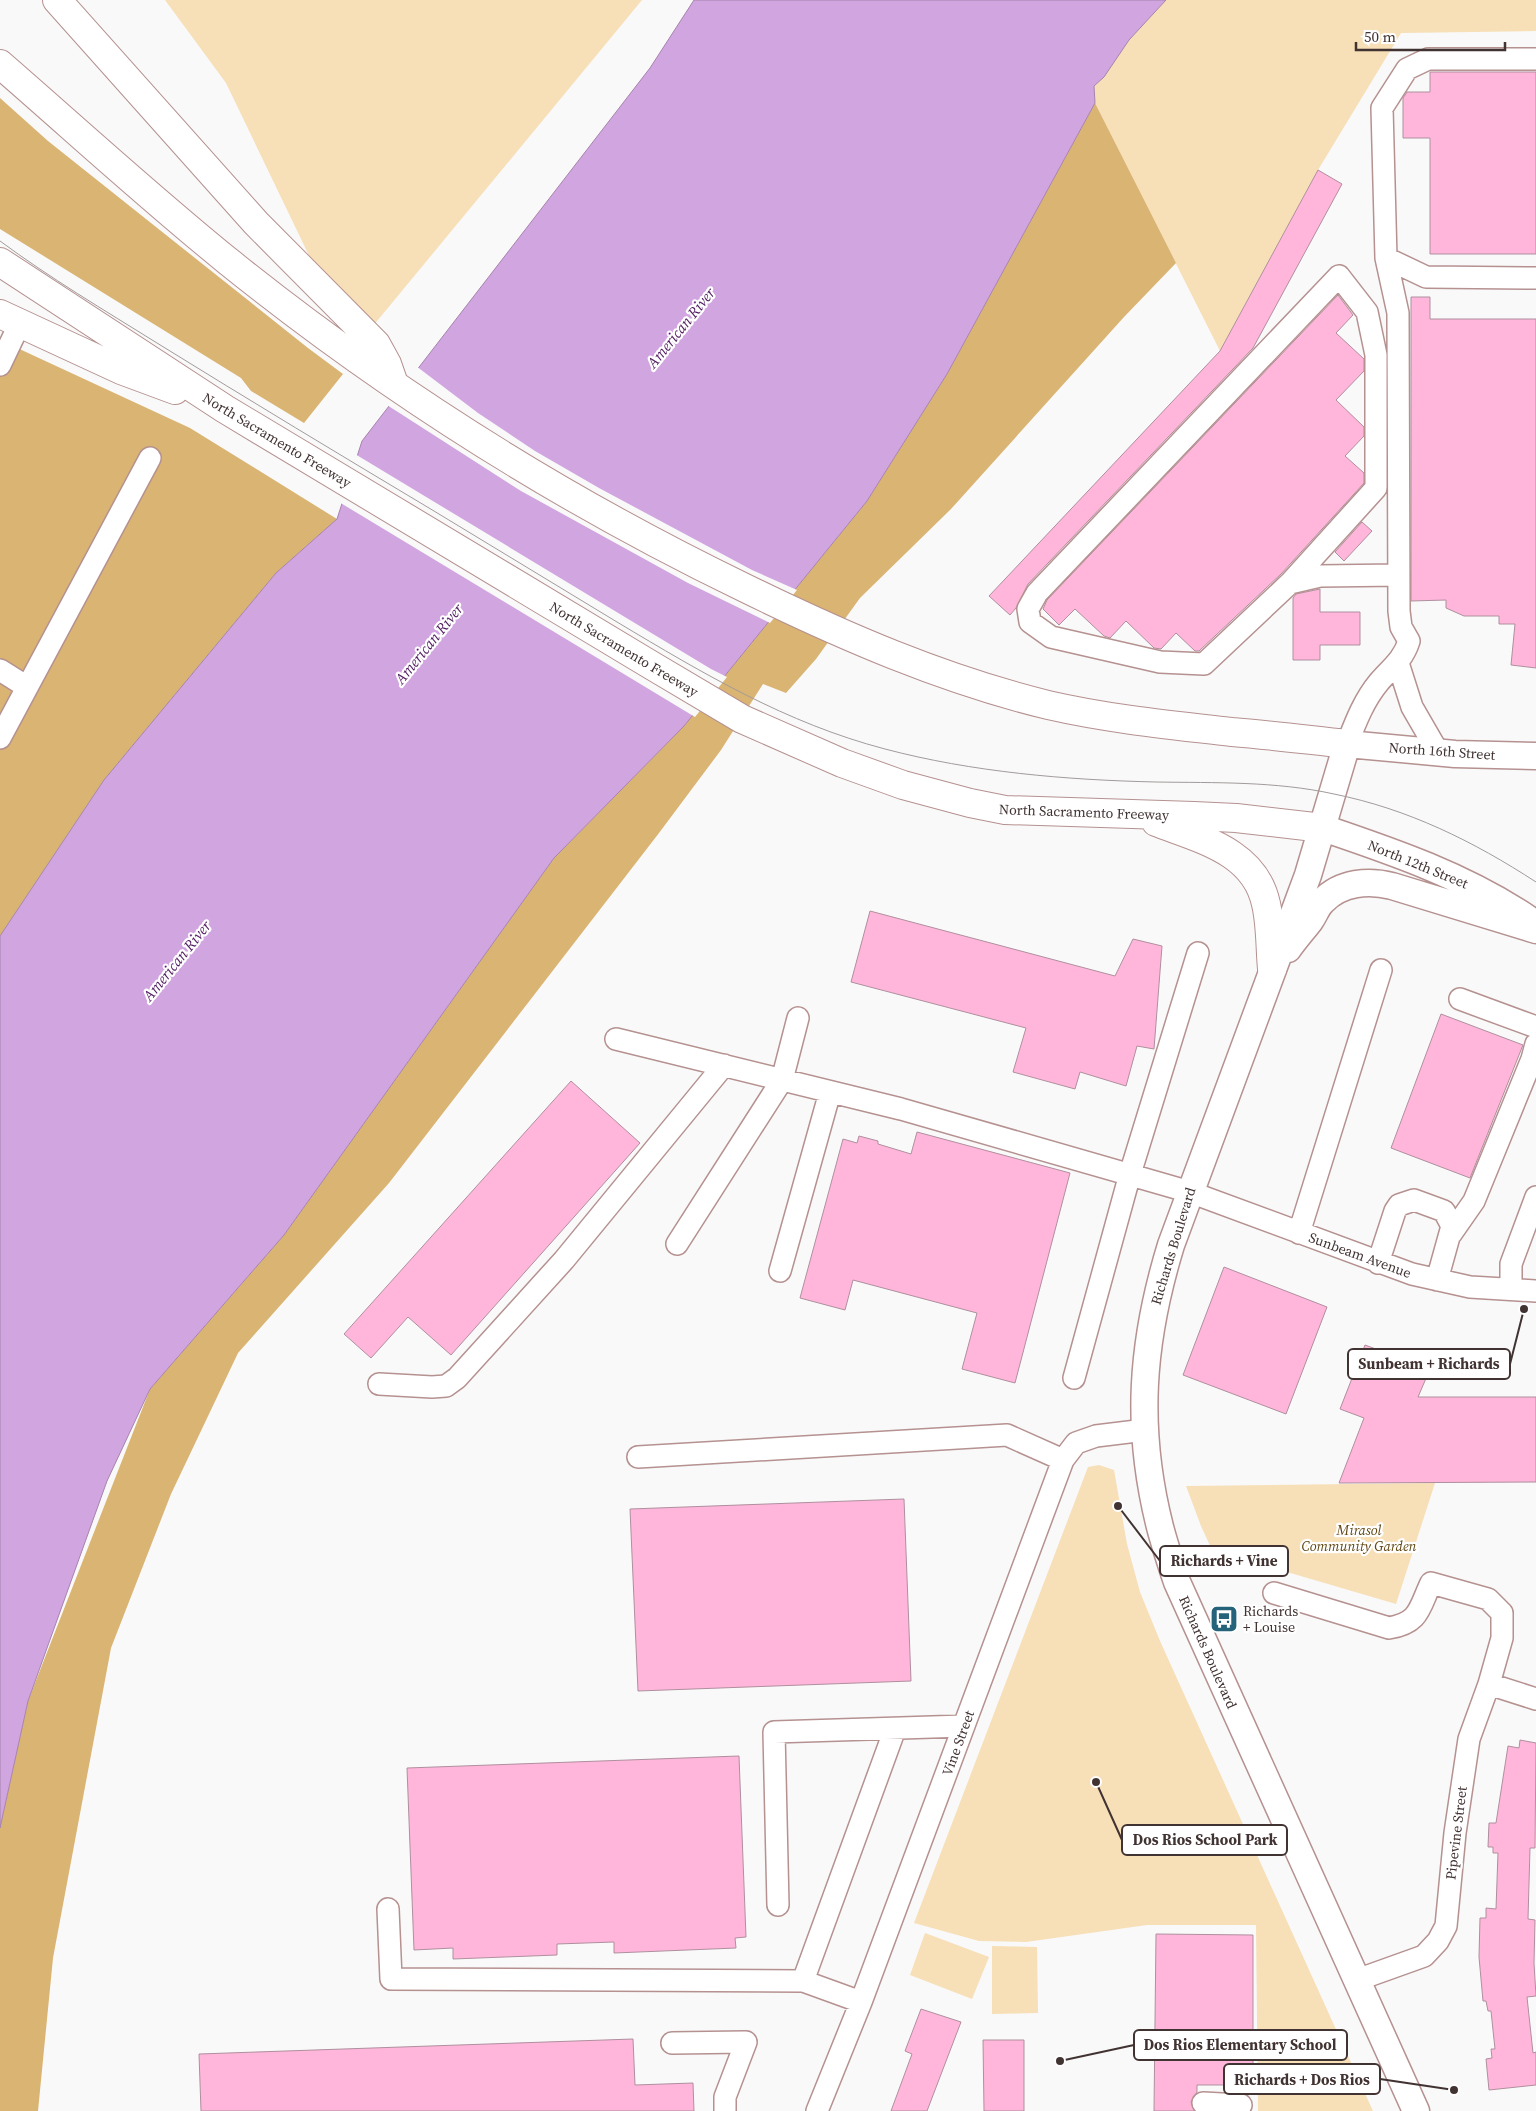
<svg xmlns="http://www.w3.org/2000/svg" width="1536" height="2111" font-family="'Source Serif 4',serif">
<rect width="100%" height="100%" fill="#f9f9f9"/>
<!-- green -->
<path fill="#f7dfb7" d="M 165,0 L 642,0 L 354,349 L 226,83 Z
M 1166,0 L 1536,0 L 1536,31 L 1401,33 L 1318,170 L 1220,351 L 1095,103 L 1094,86 L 1104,77 L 1129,40 Z
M 1099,1465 L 1114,1470 L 1127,1544 L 1140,1592 L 1160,1641 L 1373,2111 L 1258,2111 L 1256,1925 L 1147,1925 L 1026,1942 L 979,1941 L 914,1923 L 1088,1467 Z
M 1435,1483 L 1396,1604 L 1212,1550 L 1201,1526 L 1186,1486 Z
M 925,1933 L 989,1957 L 972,1999 L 910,1975 Z
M 992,1946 L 1037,1947 L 1038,2013 L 992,2014 Z"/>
<!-- forest -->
<path fill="#dab472" d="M 0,98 L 48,141 L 308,348 L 343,374 L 304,423 L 251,391 L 241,378 L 0,229 Z
M 1095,103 L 1176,263 L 1124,317 L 951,509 L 860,598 L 816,659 L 786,693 L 763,684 L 721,750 L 659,833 L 389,1183 L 238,1353 L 171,1494 L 111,1648 L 53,1958 L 38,2111 L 0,2111 L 0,1828 L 28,1701 L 150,1389 L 284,1235 L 554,858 L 684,726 L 867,501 L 947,374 Z
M 0,340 L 190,428 L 337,519 L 276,573 L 104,780 L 0,936 Z"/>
<!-- water -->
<path fill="#d1a5e0" stroke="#a683ac" d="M 694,0 L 1166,0 L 1129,40 L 1104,77 L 1094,86 L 1095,103 L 947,374 L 867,501 L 684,726 L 554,858 L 284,1235 L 150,1389 L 107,1481 L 28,1701 L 0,1828 L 0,936 L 104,780 L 276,573 L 337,519 L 362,441 L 650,68 Z"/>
<!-- pier -->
<path fill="#f9f9f9" d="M 416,366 L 478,413 L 535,451 L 599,488 L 752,570 L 797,590 L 770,623 L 688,583 L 521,491 L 387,405 Z
M 355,454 L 711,669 L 727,677 L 695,717 L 339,502 Z"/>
<!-- building -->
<path fill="#ffb6da" stroke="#af8f9e" d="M 1430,72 L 1536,72 L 1536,254 L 1430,254 L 1430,138 L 1403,138 L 1403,98 L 1407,92 L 1430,92 Z
M 1318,170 L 1342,184 L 1253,348 L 1028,584 L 1016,608 L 1010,615 L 989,596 L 1220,351 Z
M 1338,295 L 1353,315 L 1336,333 L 1364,359 L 1364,371 L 1336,400 L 1364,427 L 1364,436 L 1345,456 L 1364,473 L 1364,483 L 1281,574 L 1199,651 L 1195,651 L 1176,633 L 1161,649 L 1154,648 L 1126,621 L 1110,638 L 1104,636 L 1075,609 L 1059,625 L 1043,609 L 1047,600 Z
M 1411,297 L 1430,297 L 1430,319 L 1536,319 L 1536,668 L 1511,665 L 1515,624 L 1499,624 L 1499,616 L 1464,616 L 1446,608 L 1446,600 L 1411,601 Z
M 1362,522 L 1372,531 L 1344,561 L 1335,552 Z
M 1320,589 L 1320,612 L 1360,612 L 1360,645 L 1320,645 L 1320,660 L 1293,660 L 1293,598 L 1296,594 Z
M 870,911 L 1115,976 L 1133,939 L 1162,946 L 1154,1049 L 1137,1046 L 1126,1086 L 1080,1072 L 1075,1089 L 1013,1072 L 1026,1028 L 851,982 Z
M 1441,1014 L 1523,1045 L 1470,1178 L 1391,1148 Z
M 571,1081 L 640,1143 L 451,1355 L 408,1317 L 371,1358 L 344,1334 Z
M 917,1132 L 1070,1173 L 1015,1383 L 962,1369 L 977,1313 L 853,1280 L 845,1310 L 800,1298 L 843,1139 L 857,1143 L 859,1136 L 878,1141 L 878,1144 L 911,1154 Z
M 1224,1267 L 1327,1307 L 1286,1414 L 1183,1375 Z
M 1365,1345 L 1430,1369 L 1418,1397 L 1536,1397 L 1536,1482 L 1339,1483 L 1364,1418 L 1340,1409 Z
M 904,1499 L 911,1681 L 638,1691 L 630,1509 Z
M 1520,1740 L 1536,1743 L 1535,1848 L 1530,1848 L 1528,1919 L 1535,1920 L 1534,1963 L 1536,1996 L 1527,1997 L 1533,2053 L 1536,2052 L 1536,2085 L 1489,2090 L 1486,2059 L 1492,2058 L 1491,2049 L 1495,2049 L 1491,2011 L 1488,2011 L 1486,2001 L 1483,2001 L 1479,1957 L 1480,1918 L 1486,1918 L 1486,1908 L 1496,1909 L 1498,1853 L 1493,1853 L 1493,1847 L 1488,1847 L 1489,1823 L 1496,1823 L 1508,1746 L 1519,1748 Z
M 739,1756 L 746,1937 L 735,1938 L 736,1948 L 614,1953 L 614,1942 L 557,1944 L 557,1955 L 453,1959 L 453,1948 L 414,1950 L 407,1768 Z
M 1156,1934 L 1253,1935 L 1253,2085 L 1197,2085 L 1197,2092 L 1191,2102 L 1194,2111 L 1154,2111 Z
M 921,2009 L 961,2022 L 927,2111 L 891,2111 L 912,2054 L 905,2051 Z
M 633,2039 L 635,2085 L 693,2083 L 694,2111 L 201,2111 L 199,2054 Z
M 983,2040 L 1024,2040 L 1024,2111 L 984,2111 Z"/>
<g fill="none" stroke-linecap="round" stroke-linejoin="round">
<defs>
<path id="minor" d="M 1386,258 L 1426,277 L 1536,278
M 0,365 L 20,323
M 1290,583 L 1376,488 L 1376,355 L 1367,312 L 1339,276 L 1037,593 L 1028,609 L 1030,622 L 1051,637 L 1160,662 L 1204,664 L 1290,583 L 1320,576 L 1399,575
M 1398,663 L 1412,707 L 1438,752
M 0,670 L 27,687
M 0,738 L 150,458
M 1347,744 C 1356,721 1364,700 1379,682 C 1391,668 1403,660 1409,641 L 1401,627 L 1399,611 L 1398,313 L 1386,258 L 1382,108 L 1407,69 L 1428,59 L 1536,59
M 1460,999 L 1536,1027
M 616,1039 L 901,1109 L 1190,1192 L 1412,1274 L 1470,1287 L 1536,1291
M 1299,1233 L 1381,970
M 1451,1234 L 1474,1201 L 1532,1059 L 1536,1044
M 677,1244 L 782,1080 L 798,1018
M 1378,1263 L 1395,1211 L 1399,1205 L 1414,1200 L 1444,1211 L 1452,1226 L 1437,1280
M 780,1271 L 830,1092
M 1511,1289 L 1511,1264 L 1536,1197
M 1074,1378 L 1130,1174 L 1198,953
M 379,1384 L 432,1387 L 446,1386 L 457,1378 L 564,1260 L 724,1065
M 638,1457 L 1007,1435 L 1063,1460
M 1274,1593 L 1389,1628 C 1420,1623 1419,1608 1431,1583 L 1488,1599 L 1502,1613 L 1502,1638 L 1489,1684 L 1469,1739 L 1455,1833 L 1446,1926 L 1438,1941 L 1424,1956 L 1357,1980
M 1489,1684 L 1536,1699
M 778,1905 L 774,1732 L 964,1726
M 388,1909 L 391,1979 L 803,1981 L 895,1729
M 803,1981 L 861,2002
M 672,2043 L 746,2042 L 725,2097 L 725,2111
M 1203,2103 L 1241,2105
M 817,2111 L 861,2002 L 1063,1460 L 1076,1443 L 1096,1436 L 1145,1430"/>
<path id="major" d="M 1323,828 C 1394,852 1464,876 1527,918
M 1288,949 C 1295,939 1303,930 1310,921 C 1315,914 1317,906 1323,901 C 1341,882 1369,880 1392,886 L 1536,930
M 1416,2111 L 1177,1582 C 1171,1564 1165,1546 1160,1527 C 1135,1428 1141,1343 1171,1245 L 1308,875 L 1347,744 L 1455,754 L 1536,756"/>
<path id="highway" d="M 57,0 L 256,223 L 376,344 L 387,364 L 394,384
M 0,64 C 76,130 151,199 229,262 C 388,390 561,499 745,588 C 843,636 942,679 1048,705 C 1109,719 1170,725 1232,732 C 1270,735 1309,740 1347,744
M 0,262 L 225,409 L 651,665 L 742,719 L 842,763 L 903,785 L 970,803 L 1005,810 L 1194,816 L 1236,818 L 1323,828
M 0,314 L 121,370 L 175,390
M 1156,822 C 1200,839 1255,851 1266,904 C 1271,925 1270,948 1272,969"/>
</defs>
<!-- minor casing -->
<use href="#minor" stroke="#b59190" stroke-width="24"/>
<!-- major casing -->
<use href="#major" stroke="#b59190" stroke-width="29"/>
<!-- highway casing -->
<use href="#highway" stroke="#b59190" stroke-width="30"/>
<!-- minor -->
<use href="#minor" stroke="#fff" stroke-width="21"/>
<!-- major -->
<use href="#major" stroke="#fff" stroke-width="26"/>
<!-- highway -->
<use href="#highway" stroke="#fff" stroke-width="28"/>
<!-- tram -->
<path stroke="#a29b9b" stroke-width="1" d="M 0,241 C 50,278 104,310 157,343 C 249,400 342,456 434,511 C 495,548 556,585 617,622 C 704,674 786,723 885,749 C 972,772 1066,780 1156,782 C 1215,783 1275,781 1334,794 C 1408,809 1473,841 1536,882"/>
</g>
<!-- icons -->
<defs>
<symbol id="bus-square" viewBox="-11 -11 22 22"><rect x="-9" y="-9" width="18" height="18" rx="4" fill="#25637a" stroke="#fff"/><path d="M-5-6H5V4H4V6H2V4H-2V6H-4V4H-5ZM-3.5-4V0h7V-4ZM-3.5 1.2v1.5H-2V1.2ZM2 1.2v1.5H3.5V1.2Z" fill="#fff"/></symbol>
</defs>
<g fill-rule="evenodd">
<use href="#bus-square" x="1208" y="1603" width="32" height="32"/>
</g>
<g text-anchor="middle" stroke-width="4.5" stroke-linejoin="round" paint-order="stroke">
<!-- street labels -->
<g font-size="14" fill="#423333" stroke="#fff">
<text transform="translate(277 440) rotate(31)" y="5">North Sacramento Freeway</text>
<text transform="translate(624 649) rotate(31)" y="5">North Sacramento Freeway</text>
<text transform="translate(1442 751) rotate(4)" y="5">North 16th Street</text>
<text transform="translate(1084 812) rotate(2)" y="5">North Sacramento Freeway</text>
<text transform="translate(1418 864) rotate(22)" y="5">North 12th Street</text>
<text transform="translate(1173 1246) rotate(-73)" y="5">Richards Boulevard</text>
<text transform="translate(1360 1255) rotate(20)" y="5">Sunbeam Avenue</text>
<text transform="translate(1208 1652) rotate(66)" y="5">Richards Boulevard</text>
<text transform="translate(958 1743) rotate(-70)" y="5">Vine Street</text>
<text transform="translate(1456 1833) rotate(-83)" y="5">Pipevine Street</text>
</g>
<!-- park labels -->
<g font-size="14" font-style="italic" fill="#614814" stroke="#fff">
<text x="1359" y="1535">Mirasol<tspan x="1359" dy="16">Community Garden</tspan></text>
</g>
<!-- poi labels -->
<g font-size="14" fill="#423333" stroke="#fff" text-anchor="start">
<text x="1243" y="1616">Richards<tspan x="1243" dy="16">+ Louise</tspan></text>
</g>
<!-- water labels -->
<g font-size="15" font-style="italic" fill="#501b60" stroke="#fff">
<text transform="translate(681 328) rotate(-51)" y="5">American River</text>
<text transform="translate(429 644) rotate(-51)" y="5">American River</text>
<text transform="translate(177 961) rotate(-51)" y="5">American River</text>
</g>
</g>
<!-- callouts -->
<path fill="none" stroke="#423333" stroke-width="2" d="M1524 1309L1510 1364M1118 1506L1160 1561M1096 1782L1122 1840M1060 2061L1134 2045M1454 2090L1380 2079"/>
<g fill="#423333" stroke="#fff" stroke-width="2">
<circle cx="1524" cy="1309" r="5"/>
<circle cx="1118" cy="1506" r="5"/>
<circle cx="1096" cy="1782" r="5"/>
<circle cx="1060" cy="2061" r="5"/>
<circle cx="1454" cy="2090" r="5"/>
</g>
<g fill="#fff" stroke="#423333" stroke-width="2">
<rect x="1348" y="1349" width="162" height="30" rx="5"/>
<rect x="1160" y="1546" width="128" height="30" rx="5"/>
<rect x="1122" y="1825" width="165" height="30" rx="5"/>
<rect x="1134" y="2030" width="213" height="30" rx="5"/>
<rect x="1224" y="2064" width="156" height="30" rx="5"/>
</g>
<g font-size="15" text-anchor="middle" font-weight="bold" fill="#423333">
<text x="1429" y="1369">Sunbeam + Richards</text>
<text x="1224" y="1566">Richards + Vine</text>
<text x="1205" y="1845">Dos Rios School Park</text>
<text x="1240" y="2050">Dos Rios Elementary School</text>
<text x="1302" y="2085">Richards + Dos Rios</text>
</g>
<!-- scale -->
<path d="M1356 42v8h149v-8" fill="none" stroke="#423333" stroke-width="2.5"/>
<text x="1364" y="42" font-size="15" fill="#423333" stroke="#ffffff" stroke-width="4" paint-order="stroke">50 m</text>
</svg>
